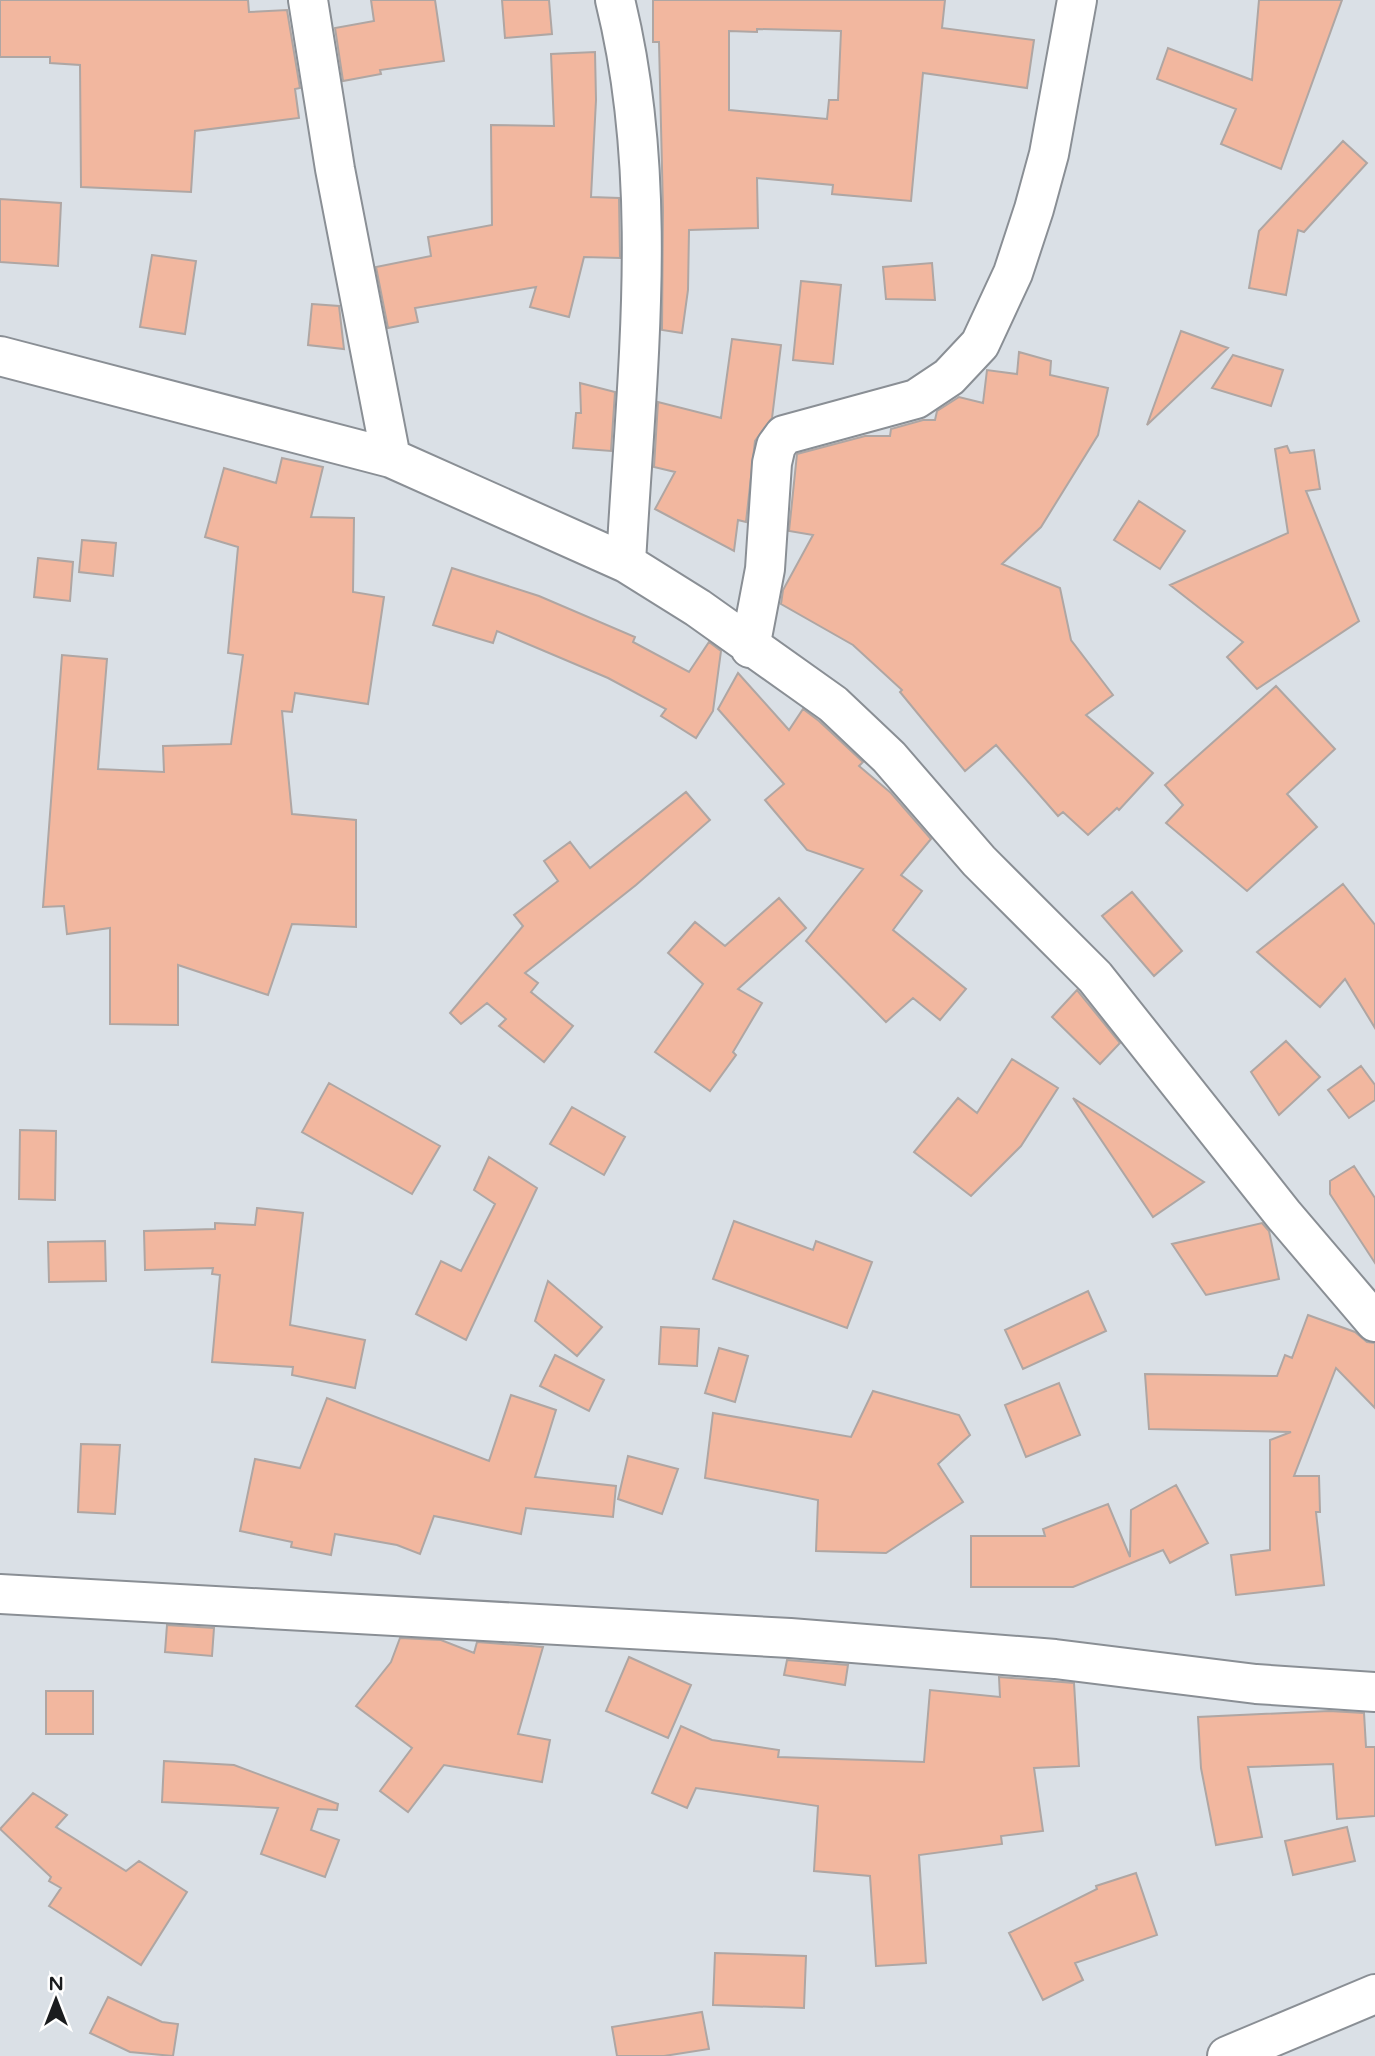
<svg xmlns="http://www.w3.org/2000/svg" width="1375" height="2056" font-family="'Varela Round',sans-serif">
<rect width="100%" height="100%" fill="#dae0e6"/>
<!-- building -->
<path fill="#f2b79f" stroke="#afa6a3" stroke-width="2" fill-rule="evenodd" d="M 0,0 L 248,0 L 249,12 L 287,10 L 300,88 L 295,89 L 299,118 L 195,131 L 191,192 L 81,187 L 80,65 L 50,63 L 50,57 L 0,57 Z
M 371,0 L 435,0 L 444,61 L 380,70 L 381,74 L 343,81 L 335,28 L 374,21 Z
M 502,0 L 549,0 L 552,34 L 505,38 Z
M 653,0 L 945,0 L 942,28 L 1034,40 L 1027,88 L 923,73 L 911,201 L 832,194 L 833,185 L 757,178 L 758,228 L 689,230 L 688,290 L 682,333 L 662,330 L 663,210 L 659,42 L 653,42 ZM 757,29 L 841,31 L 838,100 L 829,100 L 827,119 L 729,110 L 729,31 L 757,32 Z
M 1259,0 L 1342,0 L 1281,169 L 1221,144 L 1236,109 L 1157,79 L 1168,48 L 1252,80 Z
M 595,52 L 596,100 L 591,197 L 619,198 L 620,258 L 584,257 L 569,317 L 530,307 L 536,287 L 415,308 L 418,322 L 388,328 L 376,267 L 431,256 L 428,237 L 492,225 L 491,125 L 554,126 L 551,54 Z
M 1343,141 L 1367,163 L 1304,232 L 1298,230 L 1286,295 L 1249,288 L 1259,231 Z
M 0,199 L 61,203 L 58,266 L 0,262 Z
M 152,255 L 196,261 L 185,334 L 140,327 Z
M 932,263 L 935,300 L 886,299 L 883,267 Z
M 801,281 L 841,285 L 833,364 L 793,360 Z
M 312,304 L 339,306 L 344,349 L 308,345 Z
M 1181,331 L 1228,348 L 1147,425 Z
M 732,339 L 781,345 L 772,418 L 755,441 L 746,522 L 738,520 L 734,551 L 655,509 L 675,472 L 654,467 L 658,402 L 721,418 Z
M 1019,352 L 1051,361 L 1050,375 L 1108,388 L 1098,435 L 1041,527 L 1002,564 L 1060,588 L 1071,640 L 1113,695 L 1086,715 L 1153,773 L 1119,810 L 1117,808 L 1088,835 L 1063,812 L 1058,816 L 996,745 L 965,771 L 900,692 L 902,690 L 853,645 L 781,604 L 783,590 L 813,535 L 789,531 L 797,454 L 865,436 L 890,436 L 891,429 L 923,420 L 935,420 L 937,411 L 959,397 L 983,403 L 987,370 L 1017,374 Z
M 1233,355 L 1283,370 L 1271,406 L 1212,388 Z
M 580,383 L 615,392 L 611,451 L 573,448 L 576,413 L 581,413 Z
M 1287,446 L 1290,453 L 1314,450 L 1320,489 L 1306,491 L 1359,621 L 1257,689 L 1227,657 L 1243,642 L 1170,585 L 1288,533 L 1275,449 Z
M 282,458 L 323,467 L 311,517 L 354,518 L 353,592 L 384,597 L 368,704 L 295,693 L 292,712 L 282,711 L 292,814 L 356,820 L 356,927 L 292,924 L 268,995 L 178,965 L 178,1025 L 110,1024 L 110,928 L 67,934 L 64,906 L 43,907 L 62,655 L 107,659 L 98,769 L 164,772 L 163,746 L 231,744 L 243,655 L 228,653 L 238,547 L 205,537 L 224,468 L 276,483 Z
M 1139,501 L 1185,531 L 1160,569 L 1114,540 Z
M 82,540 L 116,543 L 113,576 L 79,572 Z
M 38,558 L 73,562 L 70,601 L 34,597 Z
M 452,568 L 539,596 L 635,637 L 633,642 L 689,672 L 709,642 L 721,651 L 713,711 L 696,738 L 661,716 L 666,709 L 608,678 L 497,631 L 493,643 L 433,625 Z
M 738,673 L 789,730 L 803,709 L 819,721 L 863,762 L 859,766 L 891,793 L 931,839 L 901,875 L 922,891 L 893,930 L 966,989 L 940,1020 L 913,998 L 886,1022 L 806,941 L 863,869 L 807,850 L 765,800 L 784,784 L 718,709 Z
M 1276,686 L 1335,749 L 1287,794 L 1317,827 L 1247,891 L 1166,823 L 1183,805 L 1165,785 Z
M 686,792 L 710,820 L 636,885 L 525,973 L 538,983 L 531,992 L 573,1026 L 544,1062 L 499,1026 L 506,1019 L 487,1003 L 461,1024 L 450,1013 L 523,926 L 514,915 L 558,881 L 544,861 L 570,842 L 590,868 Z
M 1343,884 L 1375,925 L 1375,1028 L 1345,979 L 1320,1007 L 1257,952 Z
M 1132,892 L 1182,951 L 1154,976 L 1102,916 Z
M 779,898 L 806,928 L 738,989 L 762,1003 L 733,1052 L 736,1055 L 710,1091 L 655,1052 L 703,984 L 668,953 L 695,922 L 725,946 Z
M 1077,990 L 1120,1043 L 1100,1064 L 1052,1017 Z
M 1286,1041 L 1320,1077 L 1279,1115 L 1251,1072 Z
M 1012,1059 L 1058,1088 L 1021,1146 L 971,1196 L 914,1152 L 958,1098 L 977,1113 Z
M 1361,1066 L 1375,1085 L 1375,1100 L 1349,1118 L 1328,1090 Z
M 329,1083 L 440,1146 L 412,1194 L 302,1132 Z
M 1073,1098 L 1204,1182 L 1153,1217 Z
M 572,1107 L 625,1137 L 604,1175 L 550,1144 Z
M 20,1130 L 56,1131 L 55,1200 L 19,1199 Z
M 489,1157 L 537,1188 L 466,1340 L 416,1314 L 441,1261 L 461,1271 L 495,1204 L 474,1190 Z
M 1354,1166 L 1375,1198 L 1375,1263 L 1330,1194 L 1330,1181 Z
M 257,1208 L 303,1213 L 290,1325 L 365,1340 L 355,1388 L 292,1375 L 293,1367 L 212,1362 L 220,1275 L 212,1274 L 213,1268 L 145,1270 L 144,1231 L 215,1229 L 215,1223 L 255,1225 Z
M 734,1221 L 813,1250 L 816,1241 L 872,1262 L 847,1328 L 713,1279 Z
M 1262,1223 L 1269,1231 L 1279,1279 L 1206,1295 L 1172,1244 Z
M 105,1241 L 106,1281 L 49,1282 L 48,1242 Z
M 548,1281 L 602,1327 L 577,1356 L 535,1321 Z
M 1088,1291 L 1106,1331 L 1023,1369 L 1005,1330 Z
M 1308,1315 L 1355,1332 L 1367,1342 L 1375,1343 L 1375,1408 L 1336,1368 L 1294,1476 L 1319,1476 L 1320,1512 L 1316,1512 L 1324,1585 L 1236,1595 L 1231,1555 L 1270,1550 L 1270,1440 L 1291,1432 L 1149,1429 L 1145,1374 L 1277,1376 L 1285,1355 L 1292,1358 Z
M 661,1327 L 699,1329 L 697,1366 L 659,1364 Z
M 719,1348 L 748,1356 L 735,1402 L 705,1393 Z
M 555,1355 L 604,1380 L 589,1411 L 540,1386 Z
M 1059,1383 L 1080,1435 L 1026,1457 L 1005,1405 Z
M 873,1391 L 959,1415 L 970,1435 L 938,1464 L 963,1502 L 886,1553 L 816,1551 L 818,1500 L 705,1478 L 713,1413 L 851,1437 Z
M 511,1395 L 556,1410 L 535,1477 L 616,1486 L 613,1517 L 526,1508 L 521,1534 L 434,1516 L 420,1554 L 397,1545 L 335,1534 L 331,1555 L 291,1547 L 292,1542 L 240,1531 L 255,1459 L 300,1468 L 327,1398 L 489,1461 Z
M 81,1444 L 120,1445 L 115,1514 L 78,1512 Z
M 628,1456 L 678,1469 L 662,1514 L 618,1499 Z
M 1176,1485 L 1208,1543 L 1170,1563 L 1163,1550 L 1073,1587 L 971,1587 L 971,1536 L 1045,1536 L 1043,1529 L 1108,1504 L 1130,1557 L 1131,1510 Z
M 167,1625 L 214,1628 L 212,1656 L 165,1652 Z
M 400,1638 L 441,1640 L 474,1653 L 477,1642 L 543,1647 L 518,1734 L 550,1740 L 542,1782 L 444,1765 L 408,1812 L 380,1791 L 412,1748 L 356,1706 L 391,1662 Z
M 629,1657 L 691,1685 L 668,1738 L 606,1711 Z
M 787,1660 L 848,1665 L 845,1685 L 784,1675 Z
M 999,1677 L 1074,1683 L 1079,1766 L 1034,1768 L 1043,1831 L 1001,1836 L 1002,1844 L 919,1855 L 926,1963 L 876,1966 L 870,1876 L 814,1871 L 818,1806 L 696,1788 L 687,1808 L 652,1793 L 681,1726 L 712,1740 L 779,1750 L 778,1757 L 924,1762 L 930,1690 L 1000,1697 Z
M 46,1691 L 93,1691 L 93,1734 L 46,1734 Z
M 1329,1711 L 1364,1713 L 1366,1747 L 1375,1747 L 1375,1816 L 1337,1819 L 1333,1764 L 1248,1767 L 1262,1837 L 1216,1845 L 1201,1768 L 1198,1717 Z
M 164,1761 L 234,1765 L 338,1804 L 337,1810 L 318,1809 L 311,1830 L 339,1840 L 325,1877 L 261,1854 L 278,1808 L 162,1802 Z
M 33,1793 L 67,1815 L 56,1827 L 126,1871 L 139,1861 L 187,1892 L 141,1965 L 49,1906 L 61,1888 L 49,1881 L 51,1877 L 0,1829 Z
M 1347,1827 L 1355,1861 L 1293,1875 L 1285,1841 Z
M 1136,1873 L 1157,1935 L 1075,1963 L 1083,1980 L 1043,2000 L 1009,1933 L 1097,1889 L 1096,1886 Z
M 715,1953 L 806,1956 L 804,2008 L 713,2005 Z
M 108,1997 L 162,2022 L 178,2024 L 173,2056 L 130,2052 L 90,2033 Z
M 702,2012 L 709,2049 L 664,2056 L 617,2056 L 612,2027 Z"/>
<g fill="none" stroke-linecap="round" stroke-linejoin="round">
<defs>
<path id="minor" d="M 308,0 L 335,169 L 391,458
M 615,0 C 661,185 636,376 626,563
M 0,356 L 391,458 L 626,563 L 698,608 L 833,704 L 889,757 L 979,861 L 1095,977 L 1283,1214 L 1375,1322
M 750,648 L 765,569 L 772,463 L 776,446 L 784,435 L 916,399 L 949,377 L 980,344 L 1013,273 L 1034,209 L 1049,154 L 1077,0
M 0,1594 L 790,1638 L 1055,1659 L 1256,1684 L 1375,1692
M 1227,2056 L 1375,1994"/>
</defs>
<!-- minor casing -->
<use href="#minor" stroke="#8a8f95" stroke-width="42"/>
<!-- minor -->
<use href="#minor" stroke="#fff" stroke-width="38"/>
</g>
<!-- north arrow -->
<g transform="translate(56 2000)" stroke="#ffffff" stroke-width="5" paint-order="stroke">
<path d="M0-5L12 26L0 18L-12 26Z" fill="#1a1c1e"/>
<text y="-10" font-size="19" font-weight="bold" text-anchor="middle" fill="#1a1c1e">N</text>
</g>
</svg>
